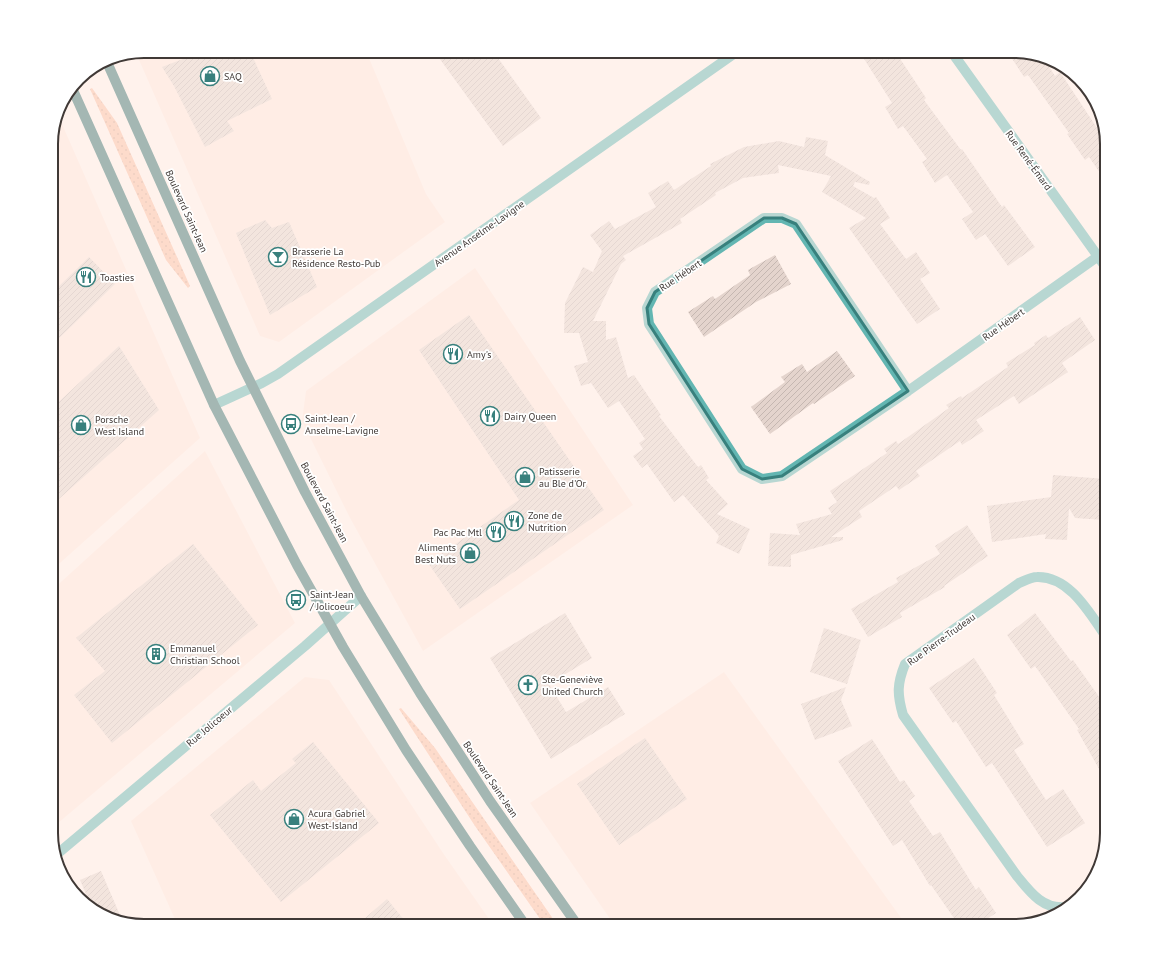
<svg xmlns="http://www.w3.org/2000/svg" width="1158" height="977" font-family="'PT Sans',sans-serif">
<defs>
<pattern id="grass-dots" width="8" height="8" patternUnits="userSpaceOnUse"><rect width="8" height="8" fill="#fbbea2"/><path d="M2 2h.1M6 6h.1" fill="none" stroke="#d8a48c" stroke-width="1.8" stroke-linecap="round"/></pattern>
<pattern id="building-hatch" width="6" height="6" patternUnits="userSpaceOnUse"><rect width="6" height="6" fill="#e4d4cd"/><path d="M-1 1l2-2M0 6l6-6M5 7l2-2" fill="none" stroke="#c5b7b1"/></pattern>
</defs>
<rect width="100%" height="100%" fill="#fff2ec"/>
<!-- built -->
<path fill="#fee7dc" d="M 144,51 L 366,51 L 426,194 L 445,222 L 279,342 L 260,336 L 136,53 Z
M 58,115 L 200,438 L 51,571 L 51,138 Z
M 475,268 L 633,505 L 423,651 L 349,516 L 302,421 L 306,391 Z
M 205,451 L 295,623 L 51,829 L 51,591 Z
M 724,672 L 907,926 L 615,926 L 530,803 Z
M 305,677 L 329,680 L 443,853 L 494,926 L 178,926 L 131,821 Z"/>
<!-- grass -->
<path fill="url(#grass-dots)" d="M 92,88 L 117,123 L 190,286 L 188,288 L 166,260 L 90,89 Z
M 401,708 L 435,748 L 558,926 L 545,926 L 475,826 L 399,709 Z"/>
<!-- building -->
<path fill="url(#building-hatch)" d="M 204,51 L 250,51 L 272,99 L 227,121 L 234,131 L 205,147 L 174,86 L 162,67 Z
M 434,51 L 493,51 L 541,118 L 503,146 Z
M 859,51 L 895,51 L 926,98 L 924,100 L 961,150 L 962,149 L 1002,207 L 1004,205 L 1035,247 L 1008,266 L 985,234 L 976,240 L 962,219 L 973,212 L 947,175 L 935,183 L 922,162 L 927,159 L 903,126 L 898,129 L 885,107 L 892,103 Z
M 1007,51 L 1043,57 L 1055,76 L 1060,72 L 1107,143 L 1107,183 L 1089,157 L 1085,160 L 1067,134 L 1069,133 L 1028,75 L 1024,77 Z
M 806,137 L 828,141 L 825,155 L 870,182 L 869,185 L 855,182 L 853,186 L 874,198 L 876,197 L 890,218 L 880,224 L 906,259 L 916,252 L 930,273 L 920,279 L 940,309 L 917,324 L 849,228 L 866,218 L 822,192 L 831,176 L 778,165 L 779,173 L 743,178 L 715,193 L 716,195 L 680,219 L 682,223 L 623,256 L 626,260 L 621,264 L 593,321 L 606,321 L 606,340 L 616,337 L 628,378 L 634,375 L 661,415 L 659,416 L 698,467 L 701,465 L 709,478 L 706,480 L 728,504 L 717,514 L 750,529 L 739,554 L 716,543 L 719,536 L 683,495 L 674,502 L 647,464 L 642,468 L 633,456 L 643,449 L 639,443 L 645,439 L 619,401 L 608,408 L 591,383 L 581,386 L 574,366 L 588,362 L 579,333 L 564,333 L 565,303 L 583,267 L 593,272 L 602,251 L 590,235 L 609,221 L 615,229 L 656,207 L 648,193 L 668,181 L 674,190 L 711,166 L 710,164 L 744,147 L 779,141 L 804,147 Z
M 265,220 L 272,228 L 289,222 L 317,287 L 270,315 L 236,233 Z
M 775,255 L 791,284 L 756,302 L 704,337 L 688,312 L 713,296 L 715,299 L 750,275 L 748,270 Z
M 89,257 L 115,284 L 51,346 L 51,294 Z
M 469,315 L 604,510 L 460,609 L 428,563 L 519,500 L 419,350 Z
M 1080,317 L 1095,340 L 1062,363 L 1068,372 L 1019,404 L 1014,396 L 976,420 L 984,431 L 962,445 L 960,441 L 916,471 L 920,476 L 899,490 L 896,486 L 859,511 L 862,517 L 831,537 L 843,537 L 843,540 L 791,555 L 791,567 L 768,566 L 770,533 L 800,535 L 796,524 L 832,514 L 828,508 L 837,502 L 830,491 L 887,453 L 884,449 L 896,441 L 898,444 L 949,408 L 946,405 L 961,396 L 962,398 L 1008,367 L 1006,363 L 1035,345 L 1034,343 L 1046,335 L 1048,338 Z
M 119,346 L 159,410 L 51,506 L 51,409 Z
M 837,351 L 855,376 L 814,404 L 813,403 L 770,434 L 751,407 L 785,382 L 781,377 L 802,364 L 807,372 Z
M 1053,475 L 1106,479 L 1103,520 L 1075,518 L 1069,508 L 1067,540 L 1045,539 L 1046,534 L 992,542 L 987,506 L 1051,497 Z
M 967,525 L 988,556 L 944,586 L 945,587 L 900,613 L 902,617 L 868,637 L 851,609 L 898,582 L 896,578 L 940,554 L 935,546 Z
M 193,544 L 258,625 L 112,743 L 74,695 L 105,671 L 76,638 Z
M 565,613 L 592,658 L 549,684 L 566,712 L 608,687 L 625,714 L 551,759 L 490,658 Z
M 1035,613 L 1071,661 L 1073,660 L 1107,708 L 1107,783 L 1077,730 L 1079,729 L 1035,666 L 1031,669 L 1007,635 Z
M 824,628 L 861,640 L 847,684 L 810,672 Z
M 974,658 L 997,693 L 994,695 L 1024,744 L 1014,750 L 1046,800 L 1063,789 L 1085,823 L 1047,847 L 992,763 L 986,767 L 956,721 L 953,723 L 929,688 Z
M 846,687 L 841,700 L 852,726 L 815,740 L 801,704 Z
M 645,738 L 687,799 L 619,845 L 577,784 Z
M 872,739 L 900,782 L 904,780 L 915,796 L 909,801 L 933,836 L 940,832 L 976,890 L 979,887 L 996,913 L 976,926 L 960,926 L 956,921 L 931,885 L 930,886 L 902,840 L 893,846 L 838,761 Z
M 313,742 L 379,823 L 281,902 L 210,815 L 253,780 L 261,791 L 296,763 L 292,759 Z
M 101,871 L 123,922 L 109,919 L 92,908 L 80,880 Z
M 387,899 L 409,926 L 356,926 Z"/>
<g fill="none" stroke-linecap="round" stroke-linejoin="round">
<!-- minor -->
<path stroke="#63b6b2" stroke-width="10" d="M 951,51 L 1107,269
M 908,391 L 796,224 L 782,218 L 764,218 L 655,292 L 647,308 L 649,324 L 742,469 L 762,479 L 782,476 L 908,391 L 1107,250
M 214,405 L 262,383 L 278,374 L 738,51
M 56,855 L 305,646 L 361,596
M 1066,907 C 1043,910 1030,892 1017,876 L 903,715 C 897,694 897,684 905,664 L 1019,583 C 1024,581 1031,577 1037,577 C 1070,576 1090,614 1107,638"/>
<!-- major -->
<path stroke="#35706d" stroke-width="10" d="M 106,60 L 240,361 L 305,492 L 361,596 L 420,693 L 490,801 L 578,926
M 72,88 L 214,405 L 297,565 L 343,647 L 406,750 L 470,846 L 526,926"/>
</g>
<!-- marked area -->
<path d="M0 0H1158V977H0ZM 764,218 L 782,218 L 796,224 L 908,391 L 782,476 L 762,479 L 742,469 L 649,324 L 647,308 L 655,292 Z" fill="#fff2ec" fill-opacity=".55" fill-rule="evenodd"/>
<path fill="none" stroke="#38807d" stroke-width="3" stroke-linejoin="round" d="M 764,218 L 782,218 L 796,224 L 908,391 L 782,476 L 762,479 L 742,469 L 649,324 L 647,308 L 655,292 Z"/>
<!-- icons -->
<defs>
<symbol id="shop-ring" viewBox="-11 -11 22 22"><circle r="9.5" fill="#fff" stroke="#38807d" stroke-width="1.5"/><path d="M-5-2.5h2.3a2.7 3.5 0 0 1 5.4 0H5L5.5 6h-11ZM-1.5-2.5h3a1.5 2.3 0 0 0-3 0Z" fill="#38807d"/></symbol>
<symbol id="bar-ring" viewBox="-11 -11 22 22"><circle r="9.5" fill="#fff" stroke="#38807d" stroke-width="1.5"/><path d="M-6-5H6L.8 .8V4.5H3.5V6h-7V4.5H-.8V.8Z" fill="#38807d"/></symbol>
<symbol id="restaurant-ring" viewBox="-11 -11 22 22"><circle r="9.5" fill="#fff" stroke="#38807d" stroke-width="1.5"/><path d="M-5-6h1v4h1v-4h1v4h1v-4h1v5L-1.5 .5V6h-2V.5L-5-1ZM5-6V6H3V1.5H1.5Q1.5-4 5-6Z" fill="#38807d"/></symbol>
<symbol id="bus-ring" viewBox="-11 -11 22 22"><circle r="9.5" fill="#fff" stroke="#38807d" stroke-width="1.5"/><path d="M-5-6H5V4H4V6H2V4H-2V6H-4V4H-5ZM-3.5-4V0h7V-4ZM-3.5 1.2v1.5H-2V1.2ZM2 1.2v1.5H3.5V1.2Z" fill="#38807d"/></symbol>
<symbol id="building-ring" viewBox="-11 -11 22 22"><circle r="9.5" fill="#fff" stroke="#38807d" stroke-width="1.5"/><path d="M-4-6H4V6H1V3H-1V6H-4ZM-2.5-4.3h1.7v1.8h-1.7ZM.8-4.3h1.7v1.8H.8ZM-2.5-1h1.7V.8h-1.7ZM.8-1h1.7V.8H.8Z" fill="#38807d"/></symbol>
<symbol id="church-ring" viewBox="-11 -11 22 22"><circle r="9.5" fill="#fff" stroke="#38807d" stroke-width="1.5"/><path d="M-1.2-6h2.4v3.5h3.3v2.4h-3.3V6h-2.4V-.1h-3.3v-2.4h3.3Z" fill="#38807d"/></symbol>
</defs>
<g fill-rule="evenodd">
<use href="#shop-ring" x="199" y="65" width="22" height="22"/>
<use href="#bar-ring" x="267" y="246" width="22" height="22"/>
<use href="#restaurant-ring" x="75" y="266" width="22" height="22"/>
<use href="#restaurant-ring" x="442" y="343" width="22" height="22"/>
<use href="#restaurant-ring" x="479" y="405" width="22" height="22"/>
<use href="#bus-ring" x="280" y="413" width="22" height="22"/>
<use href="#shop-ring" x="70" y="414" width="22" height="22"/>
<use href="#shop-ring" x="514" y="466" width="22" height="22"/>
<use href="#restaurant-ring" x="503" y="510" width="22" height="22"/>
<use href="#restaurant-ring" x="485" y="521" width="22" height="22"/>
<use href="#shop-ring" x="459" y="542" width="22" height="22"/>
<use href="#bus-ring" x="285" y="589" width="22" height="22"/>
<use href="#building-ring" x="145" y="643" width="22" height="22"/>
<use href="#church-ring" x="517" y="674" width="22" height="22"/>
<use href="#shop-ring" x="283" y="808" width="22" height="22"/>
</g>
<g text-anchor="middle" stroke-width="3.5" stroke-linejoin="round" paint-order="stroke">
<!-- poi labels -->
<g font-size="10" fill="#403936" stroke="#fff" text-anchor="start">
<text x="224" y="80">SAQ</text>
<text x="292" y="255">Brasserie La<tspan x="292" dy="12">Résidence Resto-Pub</tspan></text>
<text x="100" y="281">Toasties</text>
<text x="467" y="358">Amy's</text>
<text x="504" y="420">Dairy Queen</text>
<text x="305" y="422">Saint-Jean /<tspan x="305" dy="12">Anselme-Lavigne</tspan></text>
<text x="95" y="423">Porsche<tspan x="95" dy="12">West Island</tspan></text>
<text x="539" y="475">Patisserie<tspan x="539" dy="12">au Ble d'Or</tspan></text>
<text x="528" y="519">Zone de<tspan x="528" dy="12">Nutrition</tspan></text>
<text x="482" y="536" text-anchor="end">Pac Pac Mtl</text>
<text x="456" y="551" text-anchor="end">Aliments<tspan x="456" dy="12">Best Nuts</tspan></text>
<text x="310" y="598">Saint-Jean<tspan x="310" dy="12">/ Jolicoeur</tspan></text>
<text x="170" y="652">Emmanuel<tspan x="170" dy="12">Christian School</tspan></text>
<text x="542" y="683">Ste-Geneviève<tspan x="542" dy="12">United Church</tspan></text>
<text x="308" y="817">Acura Gabriel<tspan x="308" dy="12">West-Island</tspan></text>
</g>
<!-- street labels -->
<g font-size="10" fill="#403936" stroke="#fff">
<text transform="translate(1029 160) rotate(54)" y="4">Rue René-Émard</text>
<text transform="translate(187 211) rotate(66)" y="4">Boulevard Saint-Jean</text>
<text transform="translate(479 233) rotate(-35)" y="4">Avenue Anselme-Lavigne</text>
<text transform="translate(680 275) rotate(-34)" y="4">Rue Hébert</text>
<text transform="translate(1003 324) rotate(-35)" y="4">Rue Hébert</text>
<text transform="translate(325 502) rotate(62)" y="4">Boulevard Saint-Jean</text>
<text transform="translate(941 639) rotate(-36)" y="4">Rue Pierre-Trudeau</text>
<text transform="translate(209 726) rotate(-40)" y="4">Rue Jolicoeur</text>
<text transform="translate(491 779) rotate(56)" y="4">Boulevard Saint-Jean</text>
</g>
</g>
<!-- crop -->
<path d="M0 0H1158V977H0ZM144 58H1014A86 86 0 0 1 1100 144V833A86 86 0 0 1 1014 919H144A86 86 0 0 1 58 833V144A86 86 0 0 1 144 58Z" fill="#fff" fill-rule="evenodd"/>
<path fill="none" stroke="#403936" stroke-width="2" d="M144 58H1014A86 86 0 0 1 1100 144V833A86 86 0 0 1 1014 919H144A86 86 0 0 1 58 833V144A86 86 0 0 1 144 58Z"/>
</svg>
